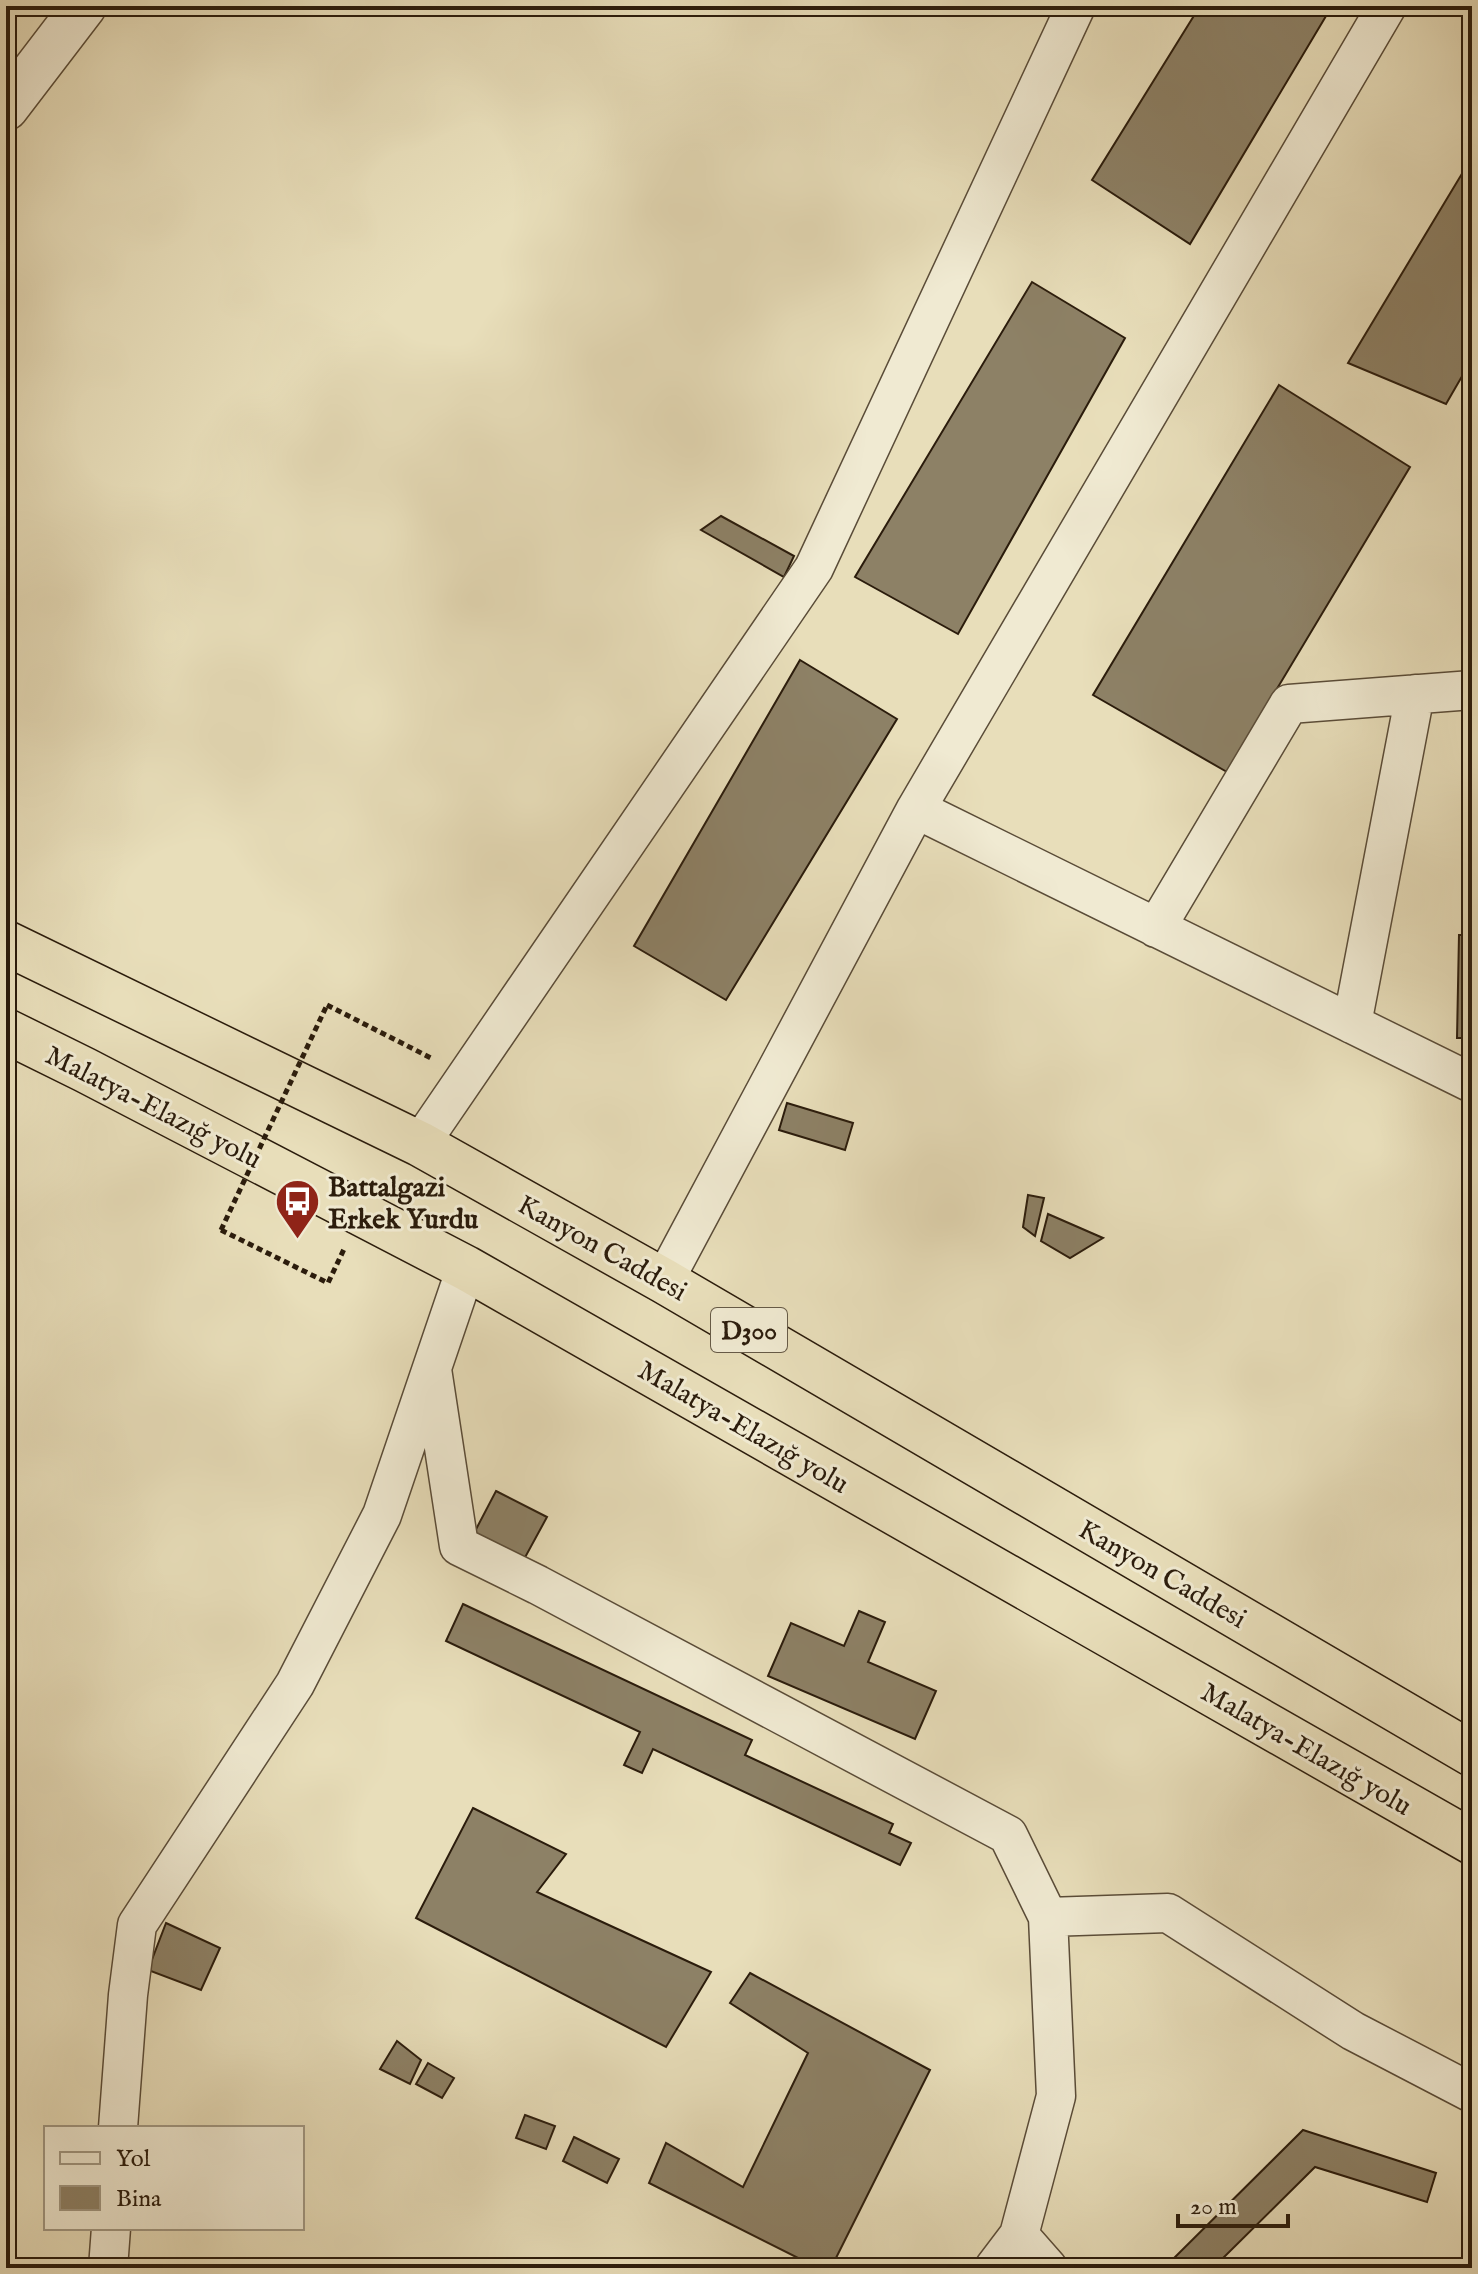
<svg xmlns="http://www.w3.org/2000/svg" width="1478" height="2274" font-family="'IM FELL English',serif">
<rect width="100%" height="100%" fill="#e8deba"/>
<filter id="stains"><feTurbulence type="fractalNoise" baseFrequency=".0025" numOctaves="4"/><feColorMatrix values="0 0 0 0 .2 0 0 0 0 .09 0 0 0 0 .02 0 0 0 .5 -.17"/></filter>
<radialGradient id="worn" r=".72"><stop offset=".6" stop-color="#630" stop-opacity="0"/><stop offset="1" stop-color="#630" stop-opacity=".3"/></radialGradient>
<!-- building -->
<path fill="#8d8166" stroke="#2b1c0c" stroke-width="2" d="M 1200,6 L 1332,6 L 1190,244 L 1092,180 Z
M 1472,157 L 1472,359 L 1446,404 L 1348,363 Z
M 1032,282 L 1125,338 L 958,634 L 855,577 Z
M 1279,385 L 1410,467 L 1227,772 L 1093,695 Z
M 721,516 L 794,556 L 784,577 L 701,530 Z
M 800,660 L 897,719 L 726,1000 L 634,946 Z
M 1459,935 L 1472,935 L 1472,1038 L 1457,1038 Z
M 787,1103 L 853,1123 L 845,1150 L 779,1130 Z
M 1028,1195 L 1044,1198 L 1035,1236 L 1023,1227 Z
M 1048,1214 L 1103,1238 L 1070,1258 L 1041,1241 Z
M 496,1491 L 547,1517 L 522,1563 L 472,1537 Z
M 463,1604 L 752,1740 L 745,1755 L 893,1824 L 889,1833 L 911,1843 L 900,1865 L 653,1749 L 642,1773 L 624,1765 L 640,1732 L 446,1641 Z
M 859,1611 L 885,1622 L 868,1662 L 936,1691 L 915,1739 L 768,1676 L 791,1623 L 844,1646 Z
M 473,1808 L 566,1854 L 537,1892 L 711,1972 L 666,2047 L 416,1918 Z
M 166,1923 L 220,1948 L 201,1990 L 148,1970 Z
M 750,1973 L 930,2070 L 831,2268 L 818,2268 L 649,2183 L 666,2143 L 743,2187 L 808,2053 L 730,2003 Z
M 397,2041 L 421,2060 L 410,2084 L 380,2069 Z
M 428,2063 L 454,2078 L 442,2098 L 416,2084 Z
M 525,2115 L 555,2126 L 546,2149 L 516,2138 Z
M 1303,2130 L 1436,2173 L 1427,2202 L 1315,2167 L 1213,2268 L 1164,2268 Z
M 574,2137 L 619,2159 L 607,2183 L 563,2161 Z"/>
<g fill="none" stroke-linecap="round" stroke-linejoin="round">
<defs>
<path id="minor" d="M 916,809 L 1387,6
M 1156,928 L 1289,704 L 1472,690
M 1352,1024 L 1415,694
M 420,1144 L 814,568 L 1076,6
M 664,1281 L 916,809 L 1472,1083
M 432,1369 L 459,1546 L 538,1585 L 1008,1835 L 1048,1917 L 1056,2096 L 1019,2235 L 994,2268
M 1048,1917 L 1168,1913 L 1353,2031 L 1472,2093
M 118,2128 L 128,1995 L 137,1925 L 295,1684 L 382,1515 L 466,1268
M 1019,2235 L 1048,2268
M 108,2268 L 111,2228"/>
<path id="tertiary" d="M 6,108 L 84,6"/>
<path id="trunk" d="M 6,943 L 420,1144 L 664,1281 L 1472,1754
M 6,1031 L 85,1070 L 466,1268 L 1472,1842"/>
</defs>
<!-- minor casing -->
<use href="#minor" stroke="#5a4c38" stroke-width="41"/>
<!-- tertiary casing -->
<use href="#tertiary" stroke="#5a4c38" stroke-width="47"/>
<!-- trunk casing -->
<use href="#trunk" stroke="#2b1c0c" stroke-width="47"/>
<!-- path -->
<path stroke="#2b1c0c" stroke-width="5" stroke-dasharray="6 4" stroke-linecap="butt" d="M 327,1005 L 433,1059
M 221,1230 L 328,1283 L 345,1247"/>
<!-- minor -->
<use href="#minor" stroke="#f0ead2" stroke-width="38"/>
<!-- tertiary -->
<use href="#tertiary" stroke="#f0ead2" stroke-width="44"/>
<!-- trunk -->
<use href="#trunk" stroke="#e8deba" stroke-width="44"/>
<!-- path-bridge -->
<path stroke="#2b1c0c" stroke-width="5" stroke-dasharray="6 4" stroke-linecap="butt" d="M 221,1230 L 327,1005"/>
</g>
<!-- icons -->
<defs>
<symbol id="bus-pin" viewBox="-11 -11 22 30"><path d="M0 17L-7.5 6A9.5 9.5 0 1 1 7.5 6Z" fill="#8f2418" stroke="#f0ead2"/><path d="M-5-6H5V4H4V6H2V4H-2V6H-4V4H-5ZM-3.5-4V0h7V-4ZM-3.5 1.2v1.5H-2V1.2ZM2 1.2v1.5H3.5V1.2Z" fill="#fff"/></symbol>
</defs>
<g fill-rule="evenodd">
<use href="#bus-pin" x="272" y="1176" width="51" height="69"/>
</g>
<g text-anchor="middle" stroke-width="6" stroke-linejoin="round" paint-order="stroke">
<!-- shield labels -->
<rect fill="#f0ead2" stroke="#665a47" stroke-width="2" x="711" y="1308" width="76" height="44" rx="6"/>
<g font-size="26" font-weight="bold" fill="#2b1c0c">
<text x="749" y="1339">D300</text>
</g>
<!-- street labels -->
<g font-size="28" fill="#2b1c0c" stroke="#f0ead2">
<text transform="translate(154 1106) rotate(27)" y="10">Malatya-Elazığ yolu</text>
<text transform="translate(603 1247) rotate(29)" y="10">Kanyon Caddesi</text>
<text transform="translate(744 1426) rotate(30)" y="10">Malatya-Elazığ yolu</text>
<text transform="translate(1163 1573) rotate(30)" y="10">Kanyon Caddesi</text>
<text transform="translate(1307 1748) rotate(30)" y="10">Malatya-Elazığ yolu</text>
</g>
<!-- poi labels -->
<g font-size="28" font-weight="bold" fill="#2b1c0c" stroke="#f0ead2" text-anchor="start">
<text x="328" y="1196">Battalgazi<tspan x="328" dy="32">Erkek Yurdu</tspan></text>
</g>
</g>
<!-- margin -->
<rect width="1478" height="2274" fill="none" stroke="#e8deba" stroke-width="32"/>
<rect x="8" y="8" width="1462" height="2258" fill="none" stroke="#2b1c0c" stroke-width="4"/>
<rect x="16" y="16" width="1446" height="2242" fill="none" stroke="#2b1c0c" stroke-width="2"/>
<!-- legend -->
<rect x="44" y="2126" width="260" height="104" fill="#f0ead2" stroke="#a19883" stroke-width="2"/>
<rect x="60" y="2152" width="40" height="12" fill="#f0ead2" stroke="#a19883" stroke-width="2"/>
<text x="116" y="2166" font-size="24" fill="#2b1c0c">Yol</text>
<rect x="60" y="2186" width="40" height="24" fill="#8d8166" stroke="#a19883" stroke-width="2"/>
<text x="116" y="2206" font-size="24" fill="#2b1c0c">Bina</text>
<!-- scale -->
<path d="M1178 2214v12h110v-12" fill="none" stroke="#2b1c0c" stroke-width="4"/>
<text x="1190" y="2214" font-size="24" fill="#2b1c0c" stroke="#f0ead2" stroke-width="6" paint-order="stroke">20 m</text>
<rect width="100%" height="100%" filter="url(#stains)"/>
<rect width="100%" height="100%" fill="url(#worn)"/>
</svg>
